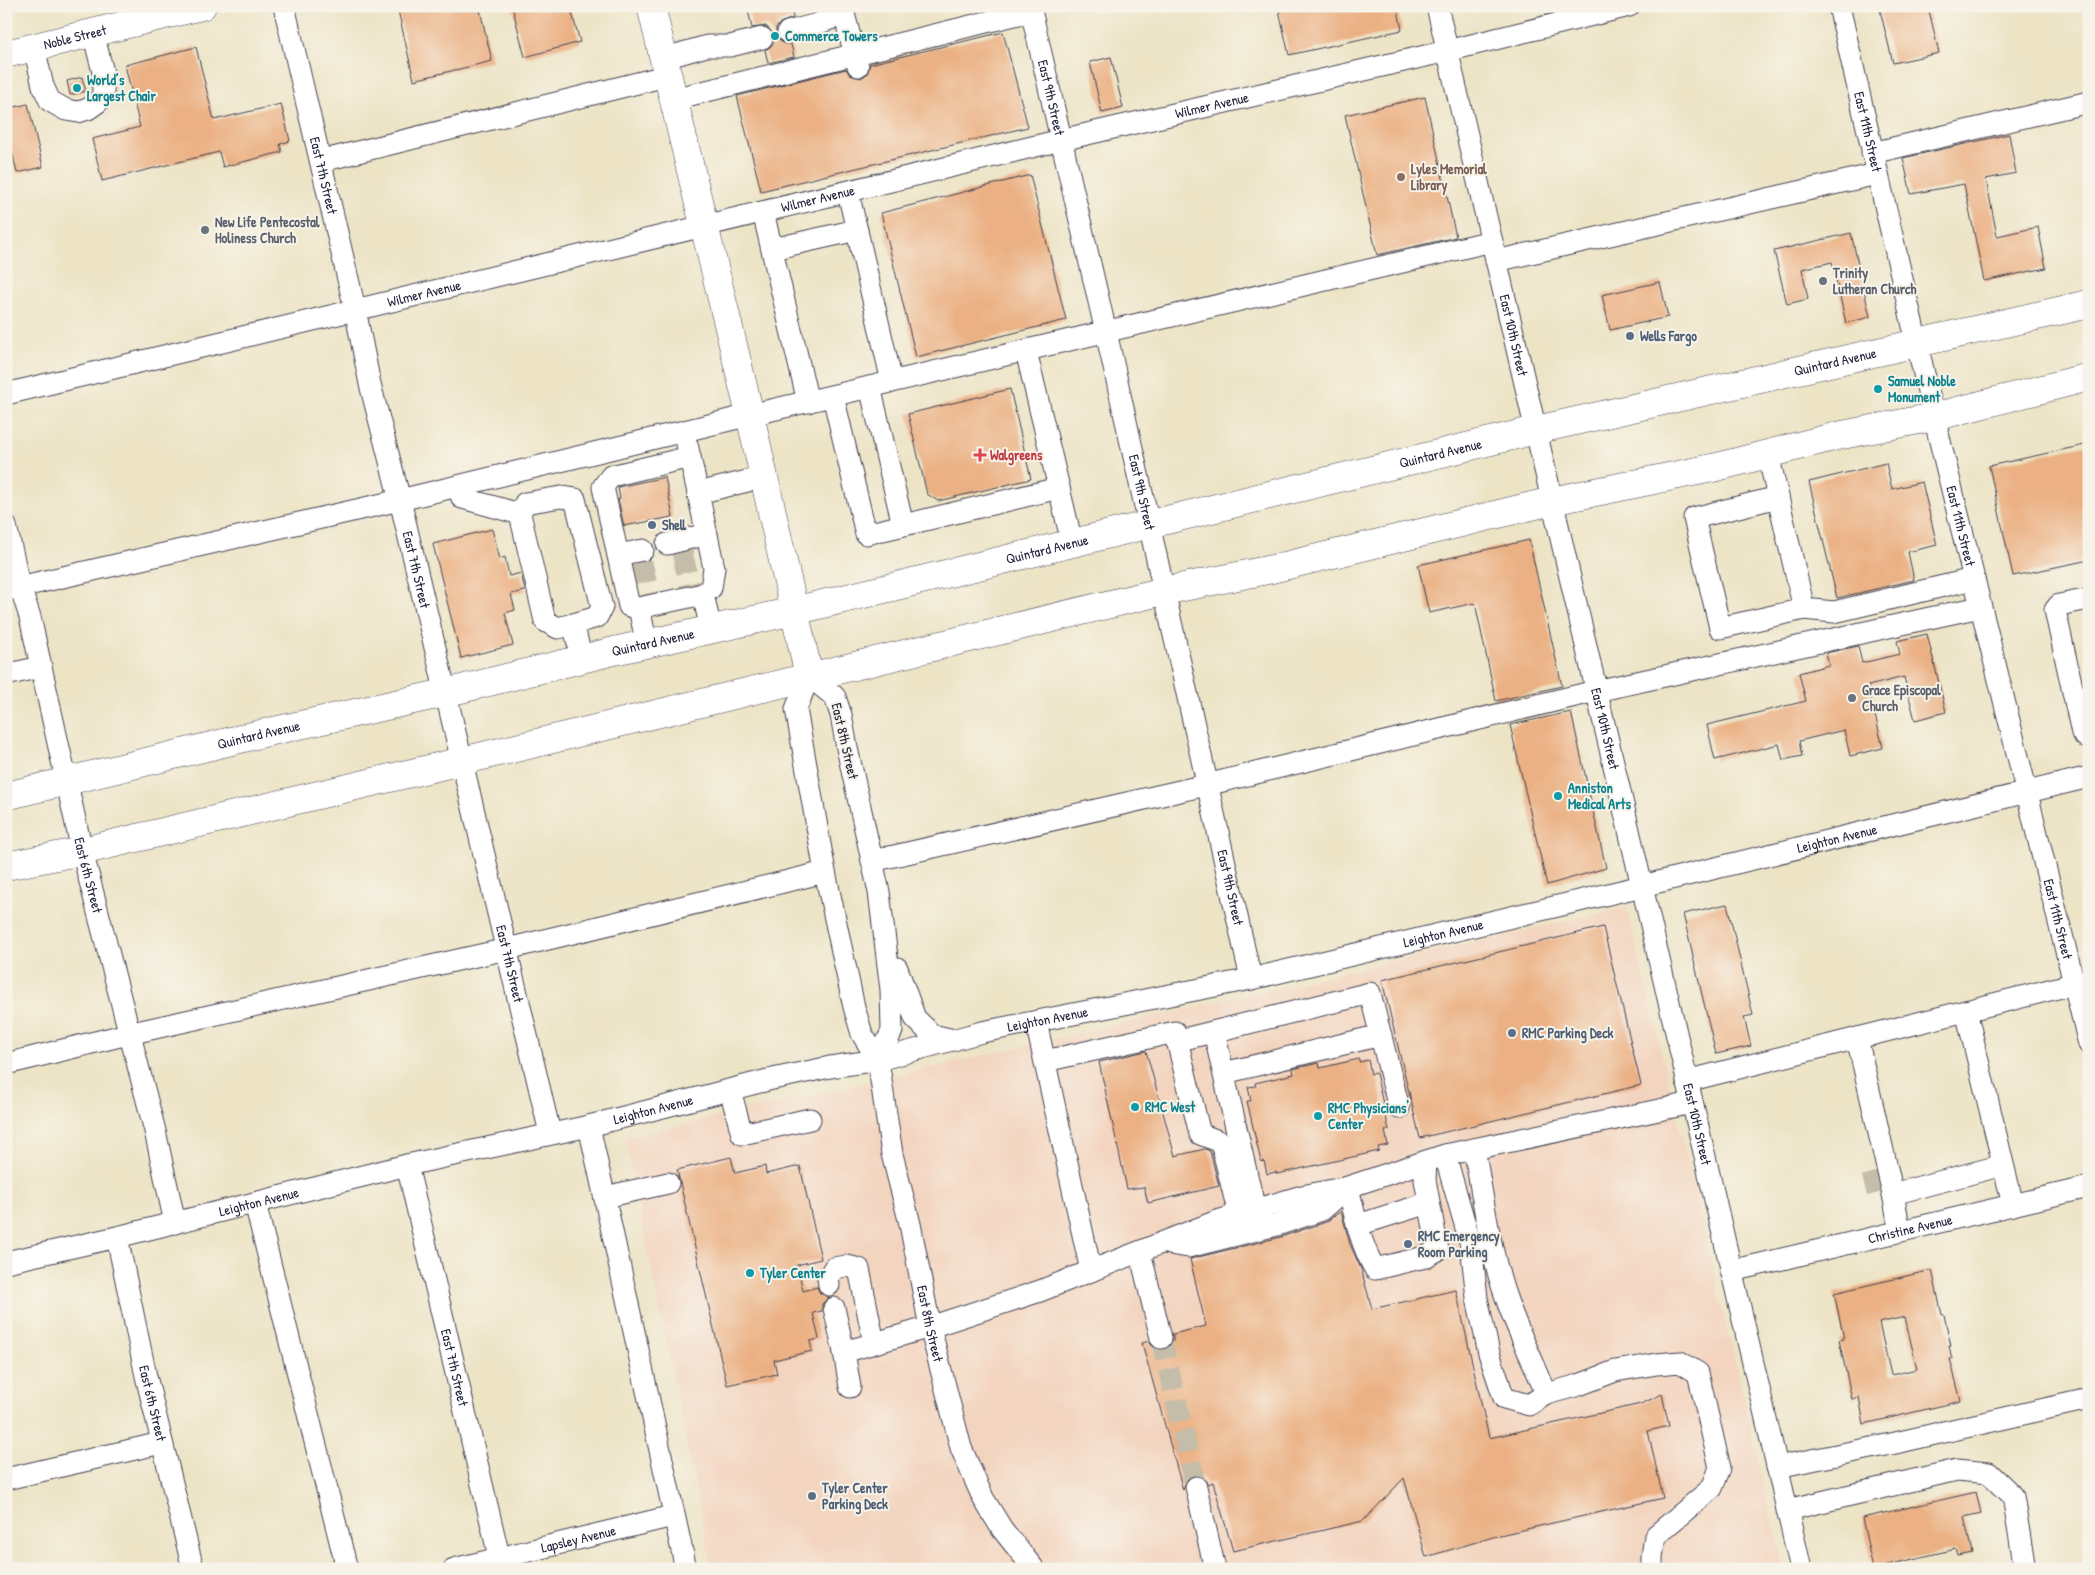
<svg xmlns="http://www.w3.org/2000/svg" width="2095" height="1575" font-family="'Patrick Hand',sans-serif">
<rect width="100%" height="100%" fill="#f7f3e8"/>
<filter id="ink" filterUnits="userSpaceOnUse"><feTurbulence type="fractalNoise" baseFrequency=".02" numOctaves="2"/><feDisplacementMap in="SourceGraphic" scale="10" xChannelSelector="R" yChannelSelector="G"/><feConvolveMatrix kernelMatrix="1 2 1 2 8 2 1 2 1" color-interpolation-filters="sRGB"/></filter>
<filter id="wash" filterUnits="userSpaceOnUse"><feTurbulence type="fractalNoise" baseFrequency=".0096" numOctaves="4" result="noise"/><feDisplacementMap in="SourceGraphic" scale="20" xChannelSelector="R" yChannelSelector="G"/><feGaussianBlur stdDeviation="1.12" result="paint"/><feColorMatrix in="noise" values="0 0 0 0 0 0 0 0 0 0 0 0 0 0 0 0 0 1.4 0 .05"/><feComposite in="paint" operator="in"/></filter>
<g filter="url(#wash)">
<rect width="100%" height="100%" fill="#ede4c6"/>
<!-- built -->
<path fill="#f3d4bf" d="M 1627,907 L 1784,1569 L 712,1569 L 625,1138 Z"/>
<g id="blocks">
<!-- building -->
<path fill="#ebb083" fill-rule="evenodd" d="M 397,6 L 479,6 L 492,61 L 414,80 Z
M 512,6 L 570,6 L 580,42 L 525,57 Z
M 747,6 L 791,6 L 793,18 L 780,23 L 776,28 L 776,35 L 780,41 L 785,44 L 791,44 L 794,57 L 768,63 L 765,50 L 770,47 L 774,42 L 774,35 L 766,26 L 752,28 Z
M 1278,6 L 1397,6 L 1402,30 L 1289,55 Z
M 1879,6 L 1928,6 L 1939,53 L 1893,63 Z
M 1003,32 L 1028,127 L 761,191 L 737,96 L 846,69 L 850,75 L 861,78 L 867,74 L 870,64 Z
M 196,47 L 214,120 L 281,104 L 290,141 L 280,144 L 282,152 L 223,167 L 219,152 L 102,181 L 92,139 L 140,127 L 125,65 Z
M 1111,57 L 1123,108 L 1102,113 L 1090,62 Z
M 82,77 L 86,91 L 70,95 L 67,81 Z
M 1425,97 L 1456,237 L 1377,255 L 1345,115 Z
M 28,104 L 43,167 L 17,173 L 6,126 L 6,109 Z
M 2009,134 L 2016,173 L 1986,179 L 1997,236 L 2038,227 L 2046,268 L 1984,281 L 1964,184 L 1911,194 L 1903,158 Z
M 1030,175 L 1066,320 L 916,357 L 881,213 Z
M 1851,233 L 1870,317 L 1846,323 L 1832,262 L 1802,269 L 1808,299 L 1787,304 L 1774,251 Z
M 1660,282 L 1668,317 L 1610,330 L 1602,295 Z
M 1010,389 L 1031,479 L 938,501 L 927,494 L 908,414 Z
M 2089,444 L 2089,560 L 2013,576 L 1989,466 Z
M 1886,463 L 1892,489 L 1922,482 L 1937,545 L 1908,552 L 1914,580 L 1837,598 L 1809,482 Z
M 665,477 L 673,517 L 624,526 L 618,499 L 620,499 L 618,487 Z
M 492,529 L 500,559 L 505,557 L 509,576 L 521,573 L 525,591 L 511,594 L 515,610 L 505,613 L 513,645 L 461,658 L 433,544 Z
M 1529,540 L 1562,686 L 1496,701 L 1475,603 L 1429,613 L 1418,565 Z
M 1927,634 L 1946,712 L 1915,720 L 1904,677 L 1868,686 L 1883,748 L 1850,756 L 1844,730 L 1799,741 L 1802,756 L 1783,760 L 1779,744 L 1715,760 L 1707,725 L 1806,701 L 1799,673 L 1829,665 L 1826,653 L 1858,646 L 1862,663 L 1900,654 L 1897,641 Z
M 1571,712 L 1606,868 L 1547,885 L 1510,725 Z
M 1727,904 L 1753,1015 L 1744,1017 L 1751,1046 L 1716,1054 L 1683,914 Z
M 1603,927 L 1641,1085 L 1420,1138 L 1382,980 Z
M 1146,1051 L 1175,1156 L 1205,1149 L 1210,1151 L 1219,1186 L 1148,1203 L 1144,1187 L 1127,1189 L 1099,1062 Z
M 1359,1059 L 1359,1062 L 1368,1060 L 1371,1074 L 1376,1073 L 1389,1130 L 1385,1131 L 1388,1145 L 1378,1147 L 1379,1151 L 1277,1174 L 1276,1172 L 1267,1174 L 1264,1161 L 1261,1162 L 1247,1101 L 1251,1101 L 1248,1087 L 1256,1086 L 1255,1083 L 1294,1074 L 1293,1069 L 1319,1063 L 1320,1068 Z
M 731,1157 L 735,1173 L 765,1166 L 766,1174 L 800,1166 L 821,1259 L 797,1265 L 803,1291 L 817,1287 L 820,1293 L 829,1297 L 822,1304 L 822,1311 L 813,1313 L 819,1339 L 810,1341 L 812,1351 L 774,1360 L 777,1374 L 727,1385 L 677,1170 Z
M 1341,1211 L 1350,1244 L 1361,1269 L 1372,1309 L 1456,1290 L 1489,1438 L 1641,1404 L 1662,1394 L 1669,1426 L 1648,1431 L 1663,1498 L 1500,1535 L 1426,1557 L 1404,1478 L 1363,1521 L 1233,1551 L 1213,1482 L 1208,1484 L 1200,1475 L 1193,1475 L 1187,1478 L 1183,1490 L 1142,1343 L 1149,1341 L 1152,1346 L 1157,1350 L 1164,1350 L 1173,1342 L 1173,1334 L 1206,1326 L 1190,1259 L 1281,1237 L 1326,1222 Z
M 1932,1270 L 1942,1315 L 1944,1315 L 1951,1346 L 1949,1346 L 1952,1359 L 1950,1359 L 1961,1401 L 1864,1424 L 1859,1397 L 1852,1399 L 1839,1340 L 1844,1339 L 1834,1293 ZM 1905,1317 L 1917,1369 L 1891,1375 L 1879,1323 Z
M 1976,1492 L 1981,1513 L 1964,1517 L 1972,1553 L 1958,1556 L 1956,1549 L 1887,1565 L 1888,1569 L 1873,1569 L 1862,1518 Z"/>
</g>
</g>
<g filter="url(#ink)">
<use href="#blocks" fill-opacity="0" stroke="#403f50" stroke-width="1"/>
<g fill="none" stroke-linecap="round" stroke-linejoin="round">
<!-- minor-tunnel -->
<path stroke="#c4bdaa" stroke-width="21" stroke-dasharray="21 11" stroke-linecap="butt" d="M 682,552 L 691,590
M 642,562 L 650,599
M 1872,1173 L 1878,1196
M 1161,1338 L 1196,1487"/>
<defs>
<g id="minor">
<path id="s1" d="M 284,6 L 355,309 L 370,384 L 400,500 L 550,1133"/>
<path id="s2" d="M 1030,6 L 1106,332 L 1251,979"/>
<path id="s3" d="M 1437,6 L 1801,1569"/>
<path id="s4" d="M 1839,6 L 1934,417 L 2089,1044"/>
<path d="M 844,14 L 858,66"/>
<path d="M 788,32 L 814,25 L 844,14 L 842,6"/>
<path d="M 34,47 L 43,86 L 50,101 L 66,110 L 78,112 L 88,109 L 98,102 L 103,94 L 103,72 L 93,33"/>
<path d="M 665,58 L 707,46 L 730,46 L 762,38"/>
<path d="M 674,99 L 1031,11"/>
<path d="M 1872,153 L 2089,102"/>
<path d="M 321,161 L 670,75"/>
<path d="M 848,192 L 892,382"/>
<path d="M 763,212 L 808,402"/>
<path d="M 772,249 L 857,230"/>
<path d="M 1496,261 L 1877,174"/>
<path d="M 870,387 L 903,525"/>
<path id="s5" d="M 6,394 L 1061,140 L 1447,51 L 1629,6"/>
<path d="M 833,396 L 866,534 L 1059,488 L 1026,351"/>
<path d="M 687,444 L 698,493 L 764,477"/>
<path d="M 1768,454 L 1804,609"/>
<path d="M 458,486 L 462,498 L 520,514"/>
<path d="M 1059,488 L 1072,543"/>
<path d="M 698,493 L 714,568 L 711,588 L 703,594"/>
<path d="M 1778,497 L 1694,518 L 1720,628 L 1804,609 L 1834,612 L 1973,579"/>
<path id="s6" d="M 6,526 L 20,586 L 30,617 L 82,851 L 155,1131 L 175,1223"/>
<path d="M 667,544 L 707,534"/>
<path d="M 618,555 L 643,550"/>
<path d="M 6,590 L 400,500 L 750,415 L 1492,241"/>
<path d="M 2089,599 L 2059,605 L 2055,610 L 2082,733 L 2086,737 L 2089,736"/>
<path d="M 639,608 L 629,606 L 603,487 L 611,476 L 690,457"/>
<path d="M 573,624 L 558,628 L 545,621 L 520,514 L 525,503 L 561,497 L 575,499 L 602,607 L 597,617 L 573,624 L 582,659"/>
<path d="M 647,645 L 639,608 L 703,594 L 711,630"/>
<path d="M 6,675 L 40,667"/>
<path d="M 872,861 L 1206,785 L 1596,691 L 1980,607"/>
<path d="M 897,968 L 915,1018 L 932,1035 L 954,1040"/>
<path d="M 1966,1011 L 2013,1205"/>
<path d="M 1036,1022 L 1091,1271"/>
<path d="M 1214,1032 L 1255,1210"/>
<path d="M 1857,1038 L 1893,1194 L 1900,1231"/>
<path d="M 1176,1041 L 1370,993 L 1399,1108"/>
<path id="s7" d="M 878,1060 L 892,1031 L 891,990 L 879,892 L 847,748 L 841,715 L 835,697 L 809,676 L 796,709 L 825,872 L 854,1007 L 862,1034 L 878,1060 L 892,1154 L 910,1224 L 930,1327 L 961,1448 L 983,1498 L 1002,1529 L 1034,1569"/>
<path d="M 1045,1061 L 1175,1032 L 1200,1134 L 1221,1142 L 1239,1215"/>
<path d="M 6,1064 L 128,1034 L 507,949 L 825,872"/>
<path d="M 1224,1073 L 1381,1035"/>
<path d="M 1687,1081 L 2089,980"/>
<path d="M 730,1090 L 742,1134 L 810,1119"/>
<path d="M 589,1126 L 686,1569"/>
<path d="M 1445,1155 L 1471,1245 L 1477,1298 L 1489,1353 L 1504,1398 L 1529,1405 L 1546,1394 C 1535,1364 1520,1336 1509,1306 C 1490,1256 1484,1201 1474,1149"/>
<path id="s8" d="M 407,1165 L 502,1569"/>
<path d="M 1893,1194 L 2003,1165"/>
<path d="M 605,1197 L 668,1183"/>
<path d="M 255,1203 L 347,1569"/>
<path d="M 1358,1225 L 1428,1203"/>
<path id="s9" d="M 117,1237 L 146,1376 L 193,1569"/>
<path d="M 1169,1244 L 1188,1247 L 1277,1225 L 1322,1210 L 1348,1187 C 1354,1213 1361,1246 1375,1269 L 1425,1257 L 1438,1250 L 1425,1180 L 1426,1161"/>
<path d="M 1140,1252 L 1161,1338"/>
<path id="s10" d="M 6,1262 L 117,1237 L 407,1165 L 589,1126 L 768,1080 L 830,1067 L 878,1060 L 982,1032 L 1251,979 L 1642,886 L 2089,777"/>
<path id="s11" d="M 1731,1271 L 2089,1187"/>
<path d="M 829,1285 L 828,1278 L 834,1268 L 847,1266 L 859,1269 L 874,1343"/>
<path d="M 834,1308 L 844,1352 L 930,1327 L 1040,1291 L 1217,1221 L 1302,1196 L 1348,1187 L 1445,1155 L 1692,1103"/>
<path d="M 844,1352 L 850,1387"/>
<path d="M 1546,1394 L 1579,1385 L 1615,1371 L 1657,1364 L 1680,1362 L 1698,1373 L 1720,1468 L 1712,1488 L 1655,1536 L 1652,1557 L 1652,1569"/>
<path d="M 1777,1467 L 1891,1444 L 2089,1399"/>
<path d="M 6,1479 L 161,1443"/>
<path d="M 1196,1487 L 1215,1569"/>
<path d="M 1787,1510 L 1957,1470 L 1989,1473 L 2013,1496 L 2025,1569"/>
<path id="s12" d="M 454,1569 L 673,1516"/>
</g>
<g id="major">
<path d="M 651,6 L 750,415 L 809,676"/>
<path id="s13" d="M 6,54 L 202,6"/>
</g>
<g id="highway">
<path id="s14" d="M 6,796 L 264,733 L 445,693 L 614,651 L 794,611 L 1536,430 L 2089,304"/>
<path d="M 6,866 L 82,851 L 462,761 L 1164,591 L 1272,569 L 1552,501 L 1717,467 L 1837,436 L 1934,417 L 2089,377"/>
</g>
</defs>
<!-- minor casing -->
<use href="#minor" stroke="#403f50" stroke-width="23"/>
<!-- major casing -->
<use href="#major" stroke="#403f50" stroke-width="29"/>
<!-- highway casing -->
<use href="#highway" stroke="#403f50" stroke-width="29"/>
<!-- minor -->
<use href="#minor" stroke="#fff" stroke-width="21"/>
<!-- major -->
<use href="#major" stroke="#fff" stroke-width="28"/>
<!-- highway -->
<use href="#highway" stroke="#fff" stroke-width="28"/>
</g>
</g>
<!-- markers -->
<g fill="#0f9aa8" stroke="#f7f3e8" stroke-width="2">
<circle cx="775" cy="36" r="5"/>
<circle cx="77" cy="88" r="5"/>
<circle cx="1878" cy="389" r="5"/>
<circle cx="1558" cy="796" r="5"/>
<circle cx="1135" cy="1107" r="5"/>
<circle cx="1318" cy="1116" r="5"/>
<circle cx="750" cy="1273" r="5"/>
</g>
<circle fill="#8d6e63" stroke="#f7f3e8" stroke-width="2" cx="1401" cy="177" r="5"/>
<g fill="#6b7280" stroke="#f7f3e8" stroke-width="2">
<circle cx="205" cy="230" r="5"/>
<circle cx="1823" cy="281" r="5"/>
<circle cx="1852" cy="698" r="5"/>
</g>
<g fill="#5c6f8a" stroke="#f7f3e8" stroke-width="2">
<circle cx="1630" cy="336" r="5"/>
<circle cx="652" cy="525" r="5"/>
<circle cx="1512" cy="1033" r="5"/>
<circle cx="1408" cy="1244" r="5"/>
<circle cx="812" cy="1496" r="5"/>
</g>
<path fill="#e0444e" stroke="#f7f3e8" stroke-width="2" d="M977.5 447.5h5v5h5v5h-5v5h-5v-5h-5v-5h5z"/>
<g text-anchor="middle" stroke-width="4" stroke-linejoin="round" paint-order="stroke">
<!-- culture labels -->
<g font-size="14" font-weight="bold" fill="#0d838f" stroke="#f7f3e8" text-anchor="start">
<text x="785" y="41">Commerce Towers</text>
<text x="87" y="85">World’s<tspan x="87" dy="16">Largest Chair</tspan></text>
<text x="1888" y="386">Samuel Noble<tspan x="1888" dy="16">Monument</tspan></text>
<text x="1568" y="793">Anniston<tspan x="1568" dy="16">Medical Arts</tspan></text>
<text x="1145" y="1112">RMC West</text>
<text x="1328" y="1113">RMC Physicians'<tspan x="1328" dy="16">Center</tspan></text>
<text x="760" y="1278">Tyler Center</text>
</g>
<!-- street labels -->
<g font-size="14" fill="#22223b" stroke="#f7f3e8">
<text dy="5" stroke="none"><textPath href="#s13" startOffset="71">Noble Street</textPath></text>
<text dy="5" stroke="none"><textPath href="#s2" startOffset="94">East 9th Street</textPath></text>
<text dy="5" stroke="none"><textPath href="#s5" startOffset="1240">Wilmer Avenue</textPath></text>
<text dy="5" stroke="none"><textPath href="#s4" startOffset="129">East 11th Street</textPath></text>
<text dy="5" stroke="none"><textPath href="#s1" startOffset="174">East 7th Street</textPath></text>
<text dy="5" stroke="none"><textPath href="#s5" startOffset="835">Wilmer Avenue</textPath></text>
<text dy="5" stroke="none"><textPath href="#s5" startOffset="430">Wilmer Avenue</textPath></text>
<text dy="5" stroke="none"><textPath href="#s3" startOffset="338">East 10th Street</textPath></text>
<text dy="5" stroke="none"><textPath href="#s14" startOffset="1880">Quintard Avenue</textPath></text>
<text dy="5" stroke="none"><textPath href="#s14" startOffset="1475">Quintard Avenue</textPath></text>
<text dy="5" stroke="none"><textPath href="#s2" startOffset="499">East 9th Street</textPath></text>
<text dy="5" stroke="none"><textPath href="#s4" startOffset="534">East 11th Street</textPath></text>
<text dy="5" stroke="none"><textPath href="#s14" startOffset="1070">Quintard Avenue</textPath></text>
<text dy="5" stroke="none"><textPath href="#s1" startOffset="579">East 7th Street</textPath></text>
<text dy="5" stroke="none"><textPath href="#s14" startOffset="665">Quintard Avenue</textPath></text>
<text dy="5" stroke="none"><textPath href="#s3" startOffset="742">East 10th Street</textPath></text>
<text dy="5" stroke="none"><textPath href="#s14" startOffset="260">Quintard Avenue</textPath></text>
<text transform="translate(845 741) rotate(77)" y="5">East 8th Street</text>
<text dy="5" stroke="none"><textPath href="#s10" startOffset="1880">Leighton Avenue</textPath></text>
<text dy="5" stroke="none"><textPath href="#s6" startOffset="359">East 6th Street</textPath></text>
<text dy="5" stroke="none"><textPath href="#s2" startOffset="904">East 9th Street</textPath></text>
<text dy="5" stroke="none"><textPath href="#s4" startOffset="939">East 11th Street</textPath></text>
<text dy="5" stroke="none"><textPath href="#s10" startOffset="1475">Leighton Avenue</textPath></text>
<text dy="5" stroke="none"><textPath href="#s1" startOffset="984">East 7th Street</textPath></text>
<text dy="5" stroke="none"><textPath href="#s10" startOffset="1070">Leighton Avenue</textPath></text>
<text dy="5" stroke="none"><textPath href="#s10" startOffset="665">Leighton Avenue</textPath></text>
<text dy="5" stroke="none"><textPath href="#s3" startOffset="1148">East 10th Street</textPath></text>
<text dy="5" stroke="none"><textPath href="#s10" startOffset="260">Leighton Avenue</textPath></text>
<text dy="5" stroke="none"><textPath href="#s11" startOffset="184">Christine Avenue</textPath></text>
<text dy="5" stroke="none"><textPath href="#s7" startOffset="1072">East 8th Street</textPath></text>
<text dy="5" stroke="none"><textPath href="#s8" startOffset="208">East 7th Street</textPath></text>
<text dy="5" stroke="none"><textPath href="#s9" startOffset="170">East 6th Street</textPath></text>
<text dy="5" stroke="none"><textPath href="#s12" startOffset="128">Lapsley Avenue</textPath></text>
</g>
<!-- education labels -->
<g font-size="14" font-weight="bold" fill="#785e54" stroke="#f7f3e8" text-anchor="start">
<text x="1411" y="174">Lyles Memorial<tspan x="1411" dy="16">Library</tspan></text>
</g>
<!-- worship labels -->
<g font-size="14" font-weight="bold" fill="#5b616d" stroke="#f7f3e8" text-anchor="start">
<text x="215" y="227">New Life Pentecostal<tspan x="215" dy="16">Holiness Church</tspan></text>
<text x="1833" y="278">Trinity<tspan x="1833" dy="16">Lutheran Church</tspan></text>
<text x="1862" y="695">Grace Episcopal<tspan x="1862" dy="16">Church</tspan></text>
</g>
<!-- service labels -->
<g font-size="14" font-weight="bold" fill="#4e5e75" stroke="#f7f3e8" text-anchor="start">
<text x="1640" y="341">Wells Fargo</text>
<text x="662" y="530">Shell</text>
<text x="1522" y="1038">RMC Parking Deck</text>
<text x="1418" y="1241">RMC Emergency<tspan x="1418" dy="16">Room Parking</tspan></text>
<text x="822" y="1493">Tyler Center<tspan x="822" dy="16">Parking Deck</tspan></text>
</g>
<!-- health labels -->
<g font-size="14" font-weight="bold" fill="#be3a42" stroke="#f7f3e8" text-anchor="start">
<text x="990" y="460">Walgreens</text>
</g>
</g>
<!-- margin -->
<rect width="2095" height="1575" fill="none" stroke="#f7f3e8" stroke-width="25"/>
</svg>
